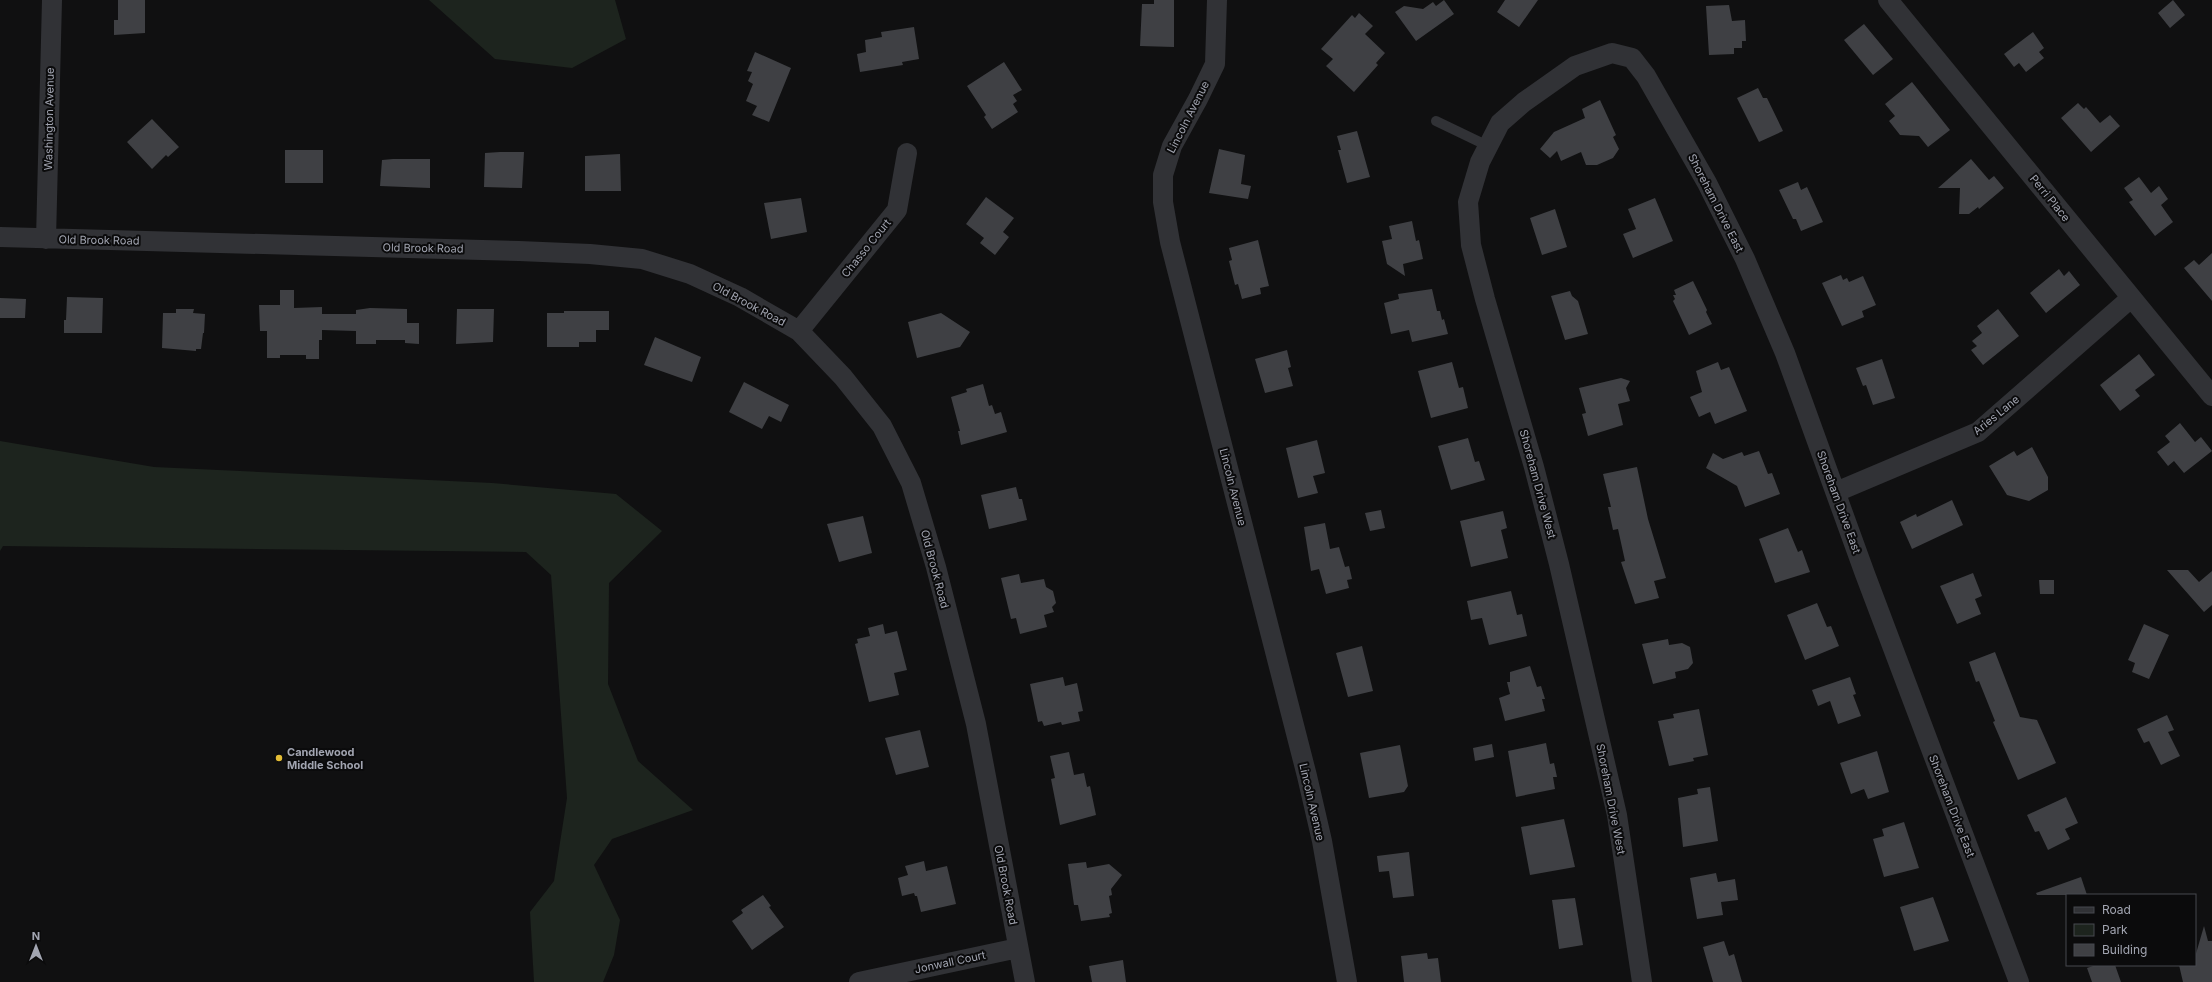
<svg xmlns="http://www.w3.org/2000/svg" width="2212" height="982" font-family="Inter,sans-serif">
<rect width="100%" height="100%" fill="#101011"/>
<!-- green -->
<path fill="#1d241e" d="M 429,0 L 615,0 L 626,39 L 572,68 L 495,59 Z
M 0,441 L 154,467 L 492,483 L 616,494 L 662,531 L 609,583 L 608,684 L 638,761 L 693,810 L 612,839 L 594,865 L 620,920 L 614,955 L 603,982 L 534,982 L 530,912 L 554,881 L 567,798 L 551,575 L 526,552 L 3,546 L 0,551 Z"/>
<!-- building -->
<path fill="#3f4044" d="M 118,0 L 145,0 L 145,33 L 114,35 L 114,20 L 118,20 Z
M 1154,0 L 1174,0 L 1174,47 L 1140,46 L 1142,4 L 1154,4 Z
M 1444,0 L 1454,14 L 1416,41 L 1395,12 L 1404,6 L 1423,9 L 1433,2 L 1436,6 Z
M 1505,0 L 1538,0 L 1519,27 L 1497,12 Z
M 2173,0 L 2185,15 L 2170,28 L 2158,13 Z
M 1729,5 L 1732,21 L 1745,20 L 1746,41 L 1742,41 L 1742,48 L 1734,48 L 1734,54 L 1709,55 L 1706,6 Z
M 1359,13 L 1373,26 L 1365,34 L 1385,53 L 1376,63 L 1378,65 L 1354,92 L 1326,66 L 1333,59 L 1321,49 L 1352,15 L 1355,18 Z
M 1864,24 L 1893,59 L 1873,75 L 1844,40 Z
M 914,27 L 919,59 L 902,62 L 903,65 L 860,72 L 857,54 L 866,52 L 865,40 L 882,37 L 881,32 Z
M 2033,32 L 2044,48 L 2039,52 L 2044,58 L 2026,72 L 2019,63 L 2014,67 L 2004,54 Z
M 755,52 L 791,68 L 769,122 L 752,115 L 757,106 L 746,101 L 753,84 L 748,81 L 752,72 L 747,71 Z
M 1004,62 L 1022,90 L 1013,95 L 1017,101 L 1013,104 L 1018,112 L 992,129 L 984,117 L 986,115 L 967,86 Z
M 1912,82 L 1950,130 L 1928,147 L 1919,136 L 1900,135 L 1889,121 L 1895,116 L 1885,104 Z
M 1758,88 L 1763,98 L 1767,98 L 1783,131 L 1759,142 L 1737,98 Z
M 1600,100 L 1616,135 L 1613,137 L 1619,149 L 1613,158 L 1597,165 L 1586,165 L 1581,152 L 1561,161 L 1557,151 L 1550,158 L 1540,149 L 1554,132 L 1585,118 L 1582,109 Z
M 2078,103 L 2084,109 L 2086,107 L 2100,123 L 2110,115 L 2120,126 L 2091,152 L 2061,118 Z
M 152,119 L 179,147 L 168,157 L 166,155 L 152,169 L 127,142 Z
M 1357,131 L 1370,177 L 1347,183 L 1338,150 L 1341,150 L 1337,136 Z
M 1219,149 L 1245,155 L 1241,184 L 1251,186 L 1248,199 L 1209,193 Z
M 285,150 L 323,150 L 323,183 L 285,183 Z
M 500,152 L 524,152 L 522,188 L 484,187 L 485,153 Z
M 620,154 L 621,191 L 585,191 L 585,156 Z
M 393,159 L 430,159 L 430,188 L 380,186 L 382,160 Z
M 1971,159 L 1989,180 L 1994,176 L 2004,188 L 1979,209 L 1978,207 L 1969,214 L 1959,214 L 1960,188 L 1938,188 Z
M 2139,177 L 2151,193 L 2159,186 L 2168,199 L 2161,205 L 2173,222 L 2155,236 L 2129,202 L 2133,200 L 2124,188 Z
M 1798,182 L 1801,190 L 1807,187 L 1823,222 L 1801,231 L 1796,219 L 1793,219 L 1779,190 Z
M 986,197 L 1014,218 L 1003,232 L 1009,237 L 995,255 L 980,243 L 984,238 L 966,224 Z
M 801,198 L 807,232 L 771,239 L 764,203 Z
M 1655,198 L 1673,241 L 1633,258 L 1623,234 L 1636,229 L 1628,209 Z
M 1555,209 L 1567,247 L 1542,255 L 1530,218 Z
M 1412,221 L 1416,241 L 1419,240 L 1423,259 L 1403,264 L 1405,276 L 1387,264 L 1382,241 L 1392,239 L 1389,226 Z
M 1258,240 L 1269,286 L 1260,288 L 1261,294 L 1242,299 L 1238,284 L 1235,285 L 1229,261 L 1232,260 L 1229,248 Z
M 2212,253 L 2212,301 L 2184,268 L 2194,260 L 2199,265 Z
M 2059,269 L 2064,276 L 2069,271 L 2080,285 L 2046,313 L 2030,293 Z
M 1841,275 L 1843,280 L 1847,278 L 1849,282 L 1863,276 L 1876,305 L 1862,311 L 1864,317 L 1842,326 L 1822,283 Z
M 1693,281 L 1707,310 L 1706,312 L 1712,324 L 1689,335 L 1673,301 L 1675,299 L 1673,295 L 1676,295 L 1674,290 Z
M 1432,289 L 1437,311 L 1440,311 L 1442,320 L 1444,319 L 1448,334 L 1412,342 L 1409,330 L 1391,334 L 1384,303 L 1399,299 L 1398,294 Z
M 280,290 L 294,290 L 294,308 L 322,307 L 322,314 L 356,314 L 356,310 L 370,308 L 407,309 L 407,323 L 419,323 L 419,344 L 405,343 L 405,340 L 376,340 L 376,344 L 356,344 L 356,331 L 322,330 L 322,340 L 319,340 L 319,359 L 306,359 L 306,355 L 280,355 L 280,358 L 267,358 L 267,331 L 260,331 L 259,305 L 280,305 Z
M 1570,291 L 1572,296 L 1578,301 L 1588,334 L 1565,340 L 1551,296 Z
M 67,297 L 103,298 L 102,333 L 64,333 L 64,320 L 66,320 Z
M 0,298 L 26,299 L 25,318 L 0,318 Z
M 176,309 L 194,309 L 193,313 L 205,314 L 204,333 L 203,333 L 201,349 L 196,349 L 196,351 L 162,348 L 163,313 L 176,313 Z
M 457,309 L 494,309 L 493,342 L 456,344 Z
M 1998,309 L 2019,336 L 1983,365 L 1971,350 L 1977,346 L 1972,341 L 1982,333 L 1977,326 Z
M 564,311 L 609,311 L 609,330 L 596,330 L 596,342 L 579,342 L 579,347 L 547,347 L 547,313 L 564,313 Z
M 941,313 L 970,332 L 960,347 L 917,358 L 908,322 Z
M 655,337 L 701,357 L 692,382 L 644,365 Z
M 1287,350 L 1291,367 L 1288,368 L 1293,386 L 1265,393 L 1255,359 Z
M 2139,354 L 2155,375 L 2135,390 L 2140,396 L 2120,411 L 2100,385 Z
M 1882,359 L 1895,398 L 1873,405 L 1866,385 L 1863,386 L 1856,368 Z
M 1452,362 L 1459,388 L 1463,387 L 1468,408 L 1431,418 L 1418,371 Z
M 1718,362 L 1721,370 L 1729,367 L 1747,411 L 1715,424 L 1710,412 L 1699,417 L 1690,397 L 1702,392 L 1696,371 Z
M 1621,378 L 1630,381 L 1626,388 L 1630,401 L 1618,404 L 1623,425 L 1588,436 L 1582,414 L 1586,413 L 1579,388 Z
M 744,382 L 789,405 L 781,422 L 769,416 L 762,429 L 729,412 Z
M 983,384 L 989,406 L 992,405 L 995,414 L 1001,412 L 1007,432 L 961,445 L 958,431 L 960,431 L 951,397 L 967,392 L 966,389 Z
M 2180,423 L 2195,442 L 2201,437 L 2212,451 L 2184,473 L 2174,461 L 2168,466 L 2157,452 L 2170,442 L 2165,436 Z
M 1468,438 L 1475,462 L 1479,461 L 1485,480 L 1451,490 L 1438,446 Z
M 1317,440 L 1325,473 L 1313,476 L 1318,493 L 1298,498 L 1286,448 Z
M 2032,447 L 2048,477 L 2048,490 L 2029,501 L 2007,495 L 1989,466 L 2014,451 L 2017,456 Z
M 1759,451 L 1768,474 L 1772,473 L 1780,494 L 1745,507 L 1737,486 L 1706,468 L 1713,453 L 1723,459 L 1742,452 L 1744,456 Z
M 1637,467 L 1648,519 L 1666,578 L 1654,581 L 1659,598 L 1635,604 L 1621,562 L 1625,561 L 1618,529 L 1613,530 L 1608,507 L 1611,507 L 1603,474 Z
M 1016,487 L 1019,499 L 1022,499 L 1027,520 L 989,529 L 981,495 Z
M 1952,500 L 1963,525 L 1912,549 L 1900,522 L 1916,514 L 1917,517 Z
M 1381,510 L 1385,528 L 1370,531 L 1365,513 Z
M 1503,511 L 1507,528 L 1501,530 L 1508,558 L 1471,567 L 1460,521 Z
M 863,516 L 872,553 L 839,562 L 827,524 Z
M 1325,523 L 1330,549 L 1339,547 L 1345,567 L 1349,566 L 1352,579 L 1347,580 L 1349,588 L 1326,594 L 1319,569 L 1311,571 L 1304,527 Z
M 1788,528 L 1798,552 L 1802,550 L 1810,572 L 1775,583 L 1759,539 Z
M 2167,570 L 2188,570 L 2199,582 L 2212,571 L 2212,605 L 2204,612 Z
M 1973,573 L 1982,596 L 1975,599 L 1981,614 L 1957,624 L 1940,586 Z
M 1019,574 L 1021,583 L 1044,579 L 1046,587 L 1053,591 L 1056,603 L 1052,607 L 1054,612 L 1044,615 L 1047,627 L 1020,634 L 1016,618 L 1011,619 L 1001,578 Z
M 2039,580 L 2054,580 L 2054,594 L 2040,594 Z
M 1511,591 L 1517,615 L 1522,614 L 1527,636 L 1489,645 L 1482,618 L 1471,620 L 1467,601 Z
M 1817,603 L 1827,627 L 1831,626 L 1839,646 L 1805,660 L 1787,615 Z
M 883,624 L 885,634 L 897,631 L 907,670 L 894,673 L 899,695 L 869,702 L 855,644 L 858,643 L 857,639 L 870,636 L 868,628 Z
M 2144,624 L 2169,635 L 2149,679 L 2132,672 L 2135,663 L 2128,660 Z
M 1668,639 L 1669,645 L 1682,643 L 1690,647 L 1693,663 L 1688,669 L 1675,672 L 1676,678 L 1653,684 L 1642,644 Z
M 1362,646 L 1373,691 L 1348,697 L 1336,653 Z
M 1995,652 L 2020,717 L 2037,720 L 2056,763 L 2018,780 L 1993,722 L 1995,721 L 1979,681 L 1976,682 L 1969,662 Z
M 1530,666 L 1537,687 L 1541,686 L 1545,699 L 1542,699 L 1545,711 L 1505,721 L 1499,698 L 1510,694 L 1507,682 L 1510,682 L 1510,672 Z
M 1063,677 L 1065,686 L 1077,683 L 1083,711 L 1078,712 L 1080,721 L 1062,725 L 1061,722 L 1044,726 L 1042,721 L 1038,722 L 1030,684 Z
M 1850,677 L 1856,694 L 1853,695 L 1861,716 L 1838,724 L 1830,701 L 1818,706 L 1812,690 Z
M 1699,709 L 1708,755 L 1693,758 L 1694,761 L 1669,766 L 1658,721 L 1674,718 L 1673,714 Z
M 2167,715 L 2174,730 L 2168,732 L 2180,756 L 2161,765 L 2149,741 L 2144,743 L 2137,729 Z
M 920,730 L 929,767 L 896,775 L 885,738 Z
M 1546,743 L 1550,764 L 1554,763 L 1557,777 L 1553,777 L 1555,789 L 1516,797 L 1508,751 Z
M 1492,744 L 1494,757 L 1475,761 L 1473,748 Z
M 1400,745 L 1408,786 L 1404,792 L 1369,798 L 1360,753 Z
M 1877,751 L 1889,792 L 1868,799 L 1864,789 L 1851,794 L 1840,763 Z
M 1069,752 L 1074,775 L 1084,773 L 1087,787 L 1090,786 L 1096,815 L 1060,825 L 1051,779 L 1055,778 L 1050,756 Z
M 1710,787 L 1718,841 L 1683,847 L 1678,798 L 1698,794 L 1697,789 Z
M 2066,797 L 2078,823 L 2065,829 L 2070,839 L 2048,850 L 2039,831 L 2035,832 L 2027,815 Z
M 1564,819 L 1575,867 L 1530,875 L 1521,827 Z
M 1904,822 L 1919,868 L 1884,877 L 1873,839 L 1884,836 L 1882,829 Z
M 1409,852 L 1414,896 L 1393,898 L 1389,871 L 1379,872 L 1377,856 Z
M 924,861 L 926,871 L 947,866 L 956,904 L 921,912 L 917,896 L 915,896 L 914,893 L 902,896 L 898,878 L 908,875 L 905,866 Z
M 1086,862 L 1087,868 L 1109,864 L 1122,875 L 1111,889 L 1112,895 L 1109,896 L 1112,913 L 1109,914 L 1110,917 L 1081,921 L 1078,905 L 1074,905 L 1068,864 Z
M 1716,873 L 1718,882 L 1735,879 L 1738,900 L 1721,902 L 1723,915 L 1697,919 L 1690,878 Z
M 2081,877 L 2087,895 L 2037,895 L 2036,893 Z
M 763,895 L 771,906 L 769,907 L 784,927 L 752,950 L 732,921 L 743,913 L 741,910 Z
M 1933,897 L 1949,941 L 1914,951 L 1900,907 Z
M 1575,898 L 1583,945 L 1559,949 L 1552,900 Z
M 2204,926 L 2208,941 L 2212,941 L 2212,982 L 2183,982 L 2179,965 L 2195,965 L 2195,957 Z
M 1724,941 L 1729,956 L 1734,954 L 1742,982 L 1713,982 L 1703,947 Z
M 1427,953 L 1428,959 L 1438,958 L 1441,982 L 1404,982 L 1401,956 Z
M 1123,960 L 1126,982 L 1092,982 L 1089,966 Z
M 2096,965 L 2115,965 L 2121,982 L 2092,982 L 2087,968 Z"/>
<g fill="none" stroke-linecap="round" stroke-linejoin="round">
<!-- service -->
<path stroke="#313236" stroke-width="10" d="M 1436,121 L 1488,146"/>
<!-- minor -->
<path stroke="#313236" stroke-width="20" d="M 1217,0 L 1215,64 L 1198,99 L 1172,146 L 1163,175 L 1163,202 L 1170,242 L 1307,776 L 1322,841 L 1347,982
M 1888,0 L 2212,396
M 0,237 L 519,251 L 590,254 L 642,259 L 690,274 L 740,297 L 799,331 L 843,377 L 882,426 L 911,483 L 936,567 L 976,724 L 1025,982
M 46,239 L 52,0
M 799,331 L 897,210 L 907,153
M 1836,492 L 1978,432 L 2131,298
M 859,982 L 1018,948
M 1642,982 L 1617,815 L 1559,564 L 1534,467 L 1485,299 L 1471,245 L 1468,202 L 1480,162 L 1500,123 L 1524,102 L 1575,66 L 1612,53 L 1632,58 L 1646,76 L 1707,183 L 1745,259 L 1785,353 L 1865,574 L 2019,982"/>
</g>
<!-- markers -->
<circle fill="#e4bd35" stroke="#0b0b0c" stroke-width="1.5" cx="279" cy="758" r="4"/>
<g text-anchor="middle" stroke-width="4" stroke-linejoin="round" paint-order="stroke">
<!-- street labels -->
<g font-size="11" fill="#a2a5b1" stroke="#0b0b0c">
<text transform="translate(1188 117) rotate(-63)" y="4">Lincoln Avenue</text>
<text transform="translate(49 119) rotate(-89)" y="4">Washington Avenue</text>
<text transform="translate(2050 198) rotate(51)" y="4">Perri Place</text>
<text transform="translate(1716 203) rotate(63)" y="4">Shoreham Drive East</text>
<text transform="translate(99 240) rotate(1)" y="4">Old Brook Road</text>
<text transform="translate(423 248) rotate(1)" y="4">Old Brook Road</text>
<text transform="translate(866 248) rotate(-51)" y="4">Chasso Court</text>
<text transform="translate(749 304) rotate(28)" y="4">Old Brook Road</text>
<text transform="translate(1996 415) rotate(-39)" y="4">Aries Lane</text>
<text transform="translate(1538 484) rotate(75)" y="4">Shoreham Drive West</text>
<text transform="translate(1233 487) rotate(76)" y="4">Lincoln Avenue</text>
<text transform="translate(1839 502) rotate(70)" y="4">Shoreham Drive East</text>
<text transform="translate(935 569) rotate(75)" y="4">Old Brook Road</text>
<text transform="translate(1611 799) rotate(79)" y="4">Shoreham Drive West</text>
<text transform="translate(1312 802) rotate(77)" y="4">Lincoln Avenue</text>
<text transform="translate(1952 806) rotate(69)" y="4">Shoreham Drive East</text>
<text transform="translate(1006 885) rotate(79)" y="4">Old Brook Road</text>
<text transform="translate(950 962) rotate(-12)" y="4">Jonwall Court</text>
</g>
<!-- poi labels -->
<g font-size="11" font-weight="bold" fill="#a2a5b1" stroke="#0b0b0c" text-anchor="start">
<text x="287" y="756">Candlewood<tspan x="287" dy="13">Middle School</tspan></text>
</g>
</g>
<!-- legend -->
<rect x="2066" y="894" width="130" height="72" fill="#0b0b0c" stroke="#47494e"/>
<rect x="2074" y="907" width="20" height="6" fill="#313236" stroke="#47494e"/>
<text x="2102" y="914" font-size="12" fill="#a2a5b1">Road</text>
<rect x="2074" y="924" width="20" height="12" fill="#1d241e" stroke="#47494e"/>
<text x="2102" y="934" font-size="12" fill="#a2a5b1">Park</text>
<rect x="2074" y="944" width="20" height="12" fill="#3f4044" stroke="#47494e"/>
<text x="2102" y="954" font-size="12" fill="#a2a5b1">Building</text>
<!-- north arrow -->
<g transform="translate(36 946)" stroke="#0b0b0c" stroke-width="3" paint-order="stroke">
<path d="M0-3L7 15L0 10L-7 15Z" fill="#a2a5b1"/>
<text y="-6" font-size="11" font-weight="bold" text-anchor="middle" fill="#a2a5b1">N</text>
</g>
</svg>
